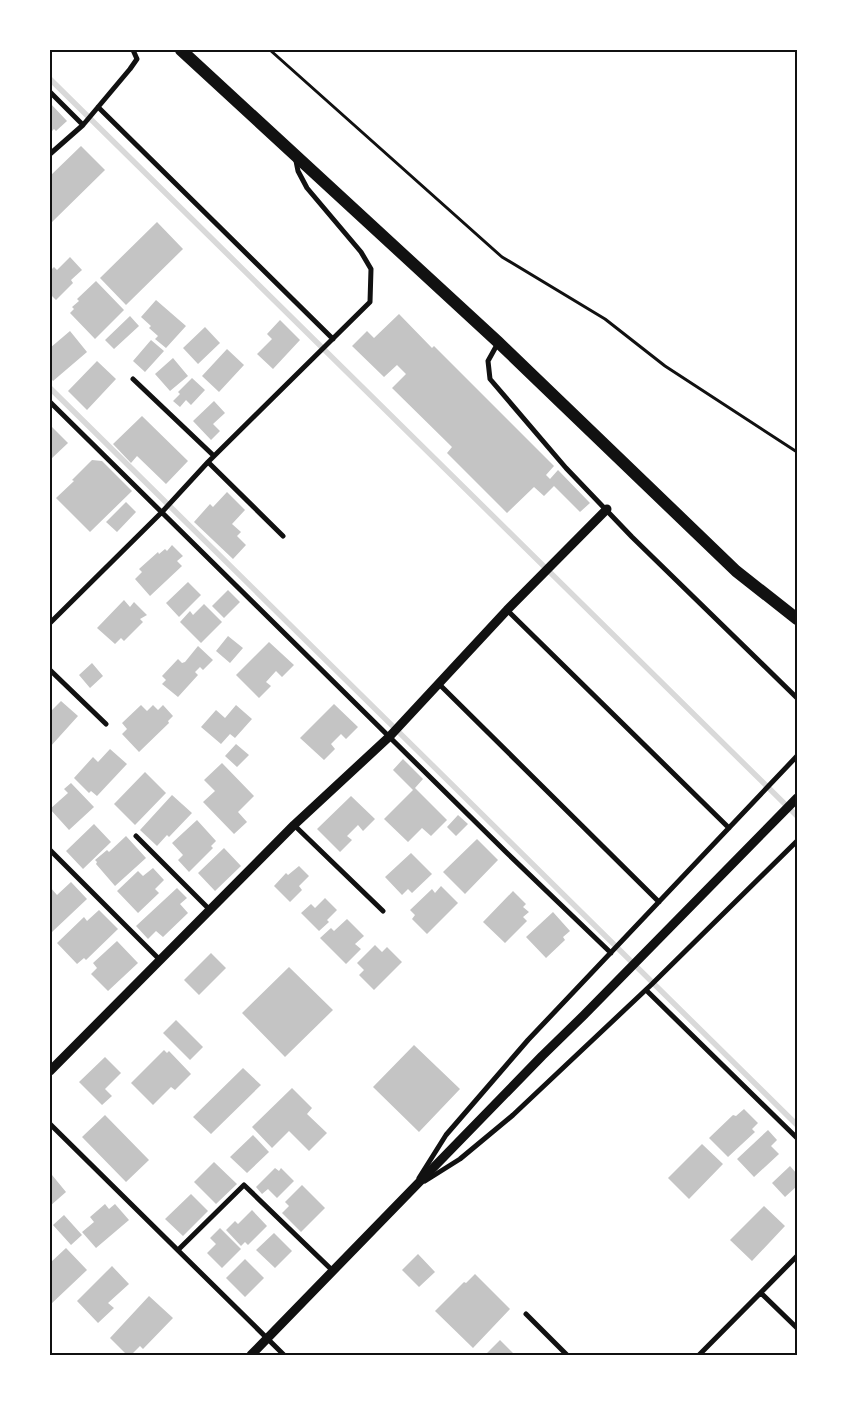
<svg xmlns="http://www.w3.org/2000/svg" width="847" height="1405" font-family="'PT Sans Narrow',sans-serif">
<rect width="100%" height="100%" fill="#fff"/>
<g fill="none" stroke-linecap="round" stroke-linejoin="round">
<!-- stream -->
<path stroke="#d9d9d9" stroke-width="5.5" d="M 50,79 L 797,816
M 50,388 L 797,1125"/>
</g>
<!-- building -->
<path fill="#c4c4c4" d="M 50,103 L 67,121 L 56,131 L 54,129 L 50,133 Z
M 81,146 L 105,170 L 50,224 L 50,176 Z
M 157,222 L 183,249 L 126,305 L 100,278 Z
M 70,257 L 82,270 L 71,280 L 73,283 L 56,300 L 50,294 L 50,271 L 54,267 L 57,270 Z
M 96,281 L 124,310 L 95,339 L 70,313 L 74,309 L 72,307 L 79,301 L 77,299 Z
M 156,300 L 186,326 L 166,348 L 155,339 L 158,336 L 149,328 L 151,326 L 141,317 Z
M 399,314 L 432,348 L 434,346 L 554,466 L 546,475 L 550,479 L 558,470 L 590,503 L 580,512 L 554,486 L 544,496 L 534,487 L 507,513 L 447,453 L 452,447 L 392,388 L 406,374 L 397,365 L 384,377 L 352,346 L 367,331 L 374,338 Z
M 130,316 L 139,326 L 114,349 L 105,340 Z
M 280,320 L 300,340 L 273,369 L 257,354 L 272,339 L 267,334 Z
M 205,327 L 220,343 L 198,364 L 183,348 Z
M 70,331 L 87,352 L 53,381 L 50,377 L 50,348 Z
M 151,340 L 164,351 L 145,372 L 133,361 Z
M 227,349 L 244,365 L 219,392 L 202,376 Z
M 173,358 L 188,376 L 170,391 L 155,374 Z
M 97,361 L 116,379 L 87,410 L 68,391 Z
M 192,378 L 205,390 L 191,405 L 186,400 L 180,407 L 173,401 L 180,394 L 178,392 Z
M 214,401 L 225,413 L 213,424 L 220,431 L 211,440 L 193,421 Z
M 142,416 L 188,461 L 166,484 L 137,456 L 131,463 L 113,444 Z
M 50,425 L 68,443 L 50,460 Z
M 92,460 L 102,461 L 132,491 L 90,532 L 56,498 L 74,481 L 72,480 Z
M 227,492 L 245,510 L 232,524 L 241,532 L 237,536 L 246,545 L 233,559 L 194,522 L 210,504 L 213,507 Z
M 126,502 L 136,512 L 117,532 L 106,522 Z
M 172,545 L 183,556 L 177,561 L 182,566 L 150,596 L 135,579 L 142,572 L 139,569 L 158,552 L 159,554 L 165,549 L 167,551 Z
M 188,582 L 201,595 L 179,617 L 166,603 Z
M 228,590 L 240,602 L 224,618 L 212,606 Z
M 124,600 L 130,607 L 134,602 L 147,615 L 140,619 L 143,622 L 124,641 L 121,638 L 115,644 L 97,628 Z
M 204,604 L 222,622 L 201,643 L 180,622 L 190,611 L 193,615 Z
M 228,636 L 243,648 L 230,663 L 216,651 Z
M 269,642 L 294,665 L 282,677 L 276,671 L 266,682 L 271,686 L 259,698 L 236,675 Z
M 198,646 L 213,660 L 203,670 L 200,667 L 195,672 L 198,675 L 178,697 L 162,684 L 166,680 L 162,676 L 178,659 L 182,663 L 185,662 Z
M 92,663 L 103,676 L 90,688 L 79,675 Z
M 61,701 L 78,716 L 50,747 L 50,708 L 52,710 Z
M 334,704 L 358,727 L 346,739 L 341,734 L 331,744 L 335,749 L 324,760 L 300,738 Z
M 141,705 L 147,711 L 153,705 L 158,710 L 163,705 L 173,716 L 168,721 L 169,723 L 139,752 L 122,734 L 127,729 L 122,723 Z
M 236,705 L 252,719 L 235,738 L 230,734 L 221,744 L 201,727 L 216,710 L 225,718 Z
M 236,744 L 249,755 L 237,767 L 225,756 Z
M 110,749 L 127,764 L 97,796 L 91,791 L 89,793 L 74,778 L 93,757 L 98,762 Z
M 403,759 L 423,779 L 415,788 L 447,820 L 431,836 L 422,828 L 408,842 L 384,819 L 413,790 L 393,770 Z
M 222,763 L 254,796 L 238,812 L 247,822 L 234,834 L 203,802 L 215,791 L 204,780 Z
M 145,772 L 166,793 L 135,825 L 114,804 Z
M 71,783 L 94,807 L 69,830 L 50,809 L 68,793 L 64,789 Z
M 172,795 L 192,813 L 169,837 L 167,835 L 157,846 L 140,830 Z
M 351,796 L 375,819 L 363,831 L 358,825 L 347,836 L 352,840 L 340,852 L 317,829 Z
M 458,815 L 468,824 L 456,836 L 447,827 Z
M 197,820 L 216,841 L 211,846 L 213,848 L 189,872 L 178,860 L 183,855 L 172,843 Z
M 94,824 L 111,842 L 83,869 L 66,851 Z
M 126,836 L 146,858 L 115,886 L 96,864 L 97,862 L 95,860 L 107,850 L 109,852 Z
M 477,839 L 498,860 L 465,894 L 443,872 Z
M 224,848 L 241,866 L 215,891 L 198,873 Z
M 411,853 L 432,874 L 412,893 L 408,889 L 402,895 L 385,877 Z
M 299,866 L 309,876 L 299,886 L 302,890 L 290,902 L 274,886 L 286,873 L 288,875 Z
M 153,868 L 164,880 L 155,889 L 159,893 L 138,913 L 117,891 L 138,871 L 143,876 Z
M 71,882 L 87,899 L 52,932 L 50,931 L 50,887 L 57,895 Z
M 441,886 L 458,903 L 427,934 L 412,919 L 415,915 L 410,910 L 432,889 L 435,893 Z
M 177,888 L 187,898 L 180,904 L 188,913 L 163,937 L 156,931 L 148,939 L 136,926 Z
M 513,891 L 526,904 L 523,907 L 529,912 L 523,917 L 527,921 L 505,943 L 483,922 Z
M 325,898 L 337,910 L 327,920 L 329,922 L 319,931 L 301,913 L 311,904 L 315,908 Z
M 99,910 L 118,929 L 86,960 L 84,958 L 77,964 L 57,943 L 84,917 L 87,921 Z
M 553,912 L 570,931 L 563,937 L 565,940 L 546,958 L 526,937 Z
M 347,919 L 364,936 L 355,944 L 361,949 L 346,964 L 320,938 L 331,928 L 334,931 Z
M 117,941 L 138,963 L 108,991 L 91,974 L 97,968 L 93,963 Z
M 375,945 L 382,952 L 387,947 L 402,962 L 374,990 L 359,975 L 364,970 L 357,963 Z
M 211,953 L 226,968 L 199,995 L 184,980 Z
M 289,967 L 333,1010 L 285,1057 L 242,1013 Z
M 176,1020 L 203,1047 L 190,1060 L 163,1033 Z
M 414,1045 L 460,1089 L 419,1132 L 373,1087 Z
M 164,1050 L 167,1053 L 169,1051 L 191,1074 L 175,1090 L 171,1087 L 153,1105 L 131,1083 Z
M 105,1057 L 121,1073 L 105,1089 L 112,1096 L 102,1105 L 79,1082 Z
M 243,1068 L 261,1085 L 211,1134 L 193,1117 Z
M 292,1088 L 312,1108 L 307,1114 L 327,1133 L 309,1151 L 289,1131 L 272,1148 L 252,1127 Z
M 744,1109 L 758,1123 L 752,1129 L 755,1132 L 728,1157 L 709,1138 L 733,1115 L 736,1116 Z
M 105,1115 L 149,1160 L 126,1182 L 82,1137 Z
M 768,1130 L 777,1140 L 771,1146 L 779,1154 L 754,1177 L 737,1159 Z
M 253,1135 L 269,1152 L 247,1173 L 230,1157 Z
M 702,1144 L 723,1164 L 689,1199 L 668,1178 Z
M 214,1162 L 237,1184 L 216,1204 L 194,1182 Z
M 790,1166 L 797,1174 L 797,1186 L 785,1197 L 772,1183 Z
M 275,1168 L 279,1171 L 281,1168 L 294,1181 L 277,1198 L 268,1189 L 262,1194 L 256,1187 Z
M 52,1175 L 66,1192 L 50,1206 L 50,1177 Z
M 302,1185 L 325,1208 L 301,1232 L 282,1213 L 289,1206 L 285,1202 Z
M 191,1194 L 208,1211 L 183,1236 L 165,1219 Z
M 105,1204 L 109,1209 L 115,1204 L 129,1220 L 96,1248 L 82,1232 L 94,1222 L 90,1217 Z
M 764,1206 L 785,1226 L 752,1261 L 730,1240 Z
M 252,1210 L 267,1226 L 248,1245 L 245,1242 L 241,1246 L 226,1230 L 235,1221 L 238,1224 Z
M 64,1215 L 82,1235 L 71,1245 L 53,1225 Z
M 220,1228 L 241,1249 L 222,1268 L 207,1253 L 216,1244 L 210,1238 Z
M 274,1233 L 292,1251 L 275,1268 L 256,1250 Z
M 66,1248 L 87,1270 L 50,1305 L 50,1263 Z
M 418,1254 L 435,1272 L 419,1287 L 402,1270 Z
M 245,1259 L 264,1278 L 245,1297 L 226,1278 Z
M 112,1266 L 129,1284 L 108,1303 L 114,1308 L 98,1323 L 77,1301 Z
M 475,1274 L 510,1309 L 473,1348 L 435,1311 L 464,1282 L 466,1283 Z
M 149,1296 L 173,1318 L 143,1349 L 140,1346 L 131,1355 L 127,1355 L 110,1338 Z
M 500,1340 L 515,1355 L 485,1355 Z"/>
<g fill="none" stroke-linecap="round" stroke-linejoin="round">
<!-- path -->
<path stroke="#111" stroke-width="3" d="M 270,50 L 502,257 L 605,319 L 665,366 L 797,452"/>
<!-- minor -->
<path stroke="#111" stroke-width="5" d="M 50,92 L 83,125
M 98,107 L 333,339
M 50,154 L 83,125 L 130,69 L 137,59 L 133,50
M 498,343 L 488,361 L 490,379 L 566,468 L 632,537 L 797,698
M 133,379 L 214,456
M 50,402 L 507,853 L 611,953
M 208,462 L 283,536
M 507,610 L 729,828
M 50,623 L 162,512 L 208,462 L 370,302 L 371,269 L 361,252 L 307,188 L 298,171 L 296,161
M 50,670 L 106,724
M 439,684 L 659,902
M 294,825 L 383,911
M 136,836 L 210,910
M 50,850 L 160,960
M 646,990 L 797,1138
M 50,1124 L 284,1355
M 419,1178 L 446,1135 L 528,1040 L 797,756
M 425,1181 L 460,1159 L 513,1115 L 652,984 L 797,841
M 178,1250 L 244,1185 L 333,1271
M 761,1293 L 797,1328
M 526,1314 L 567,1355
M 699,1355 L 797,1256"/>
<!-- tertiary -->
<path stroke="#111" stroke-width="9" d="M 50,1071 L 294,825 L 390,736 L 507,610 L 607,509
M 251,1355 L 542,1056 L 584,1015 L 797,798"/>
<!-- primary -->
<path stroke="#111" stroke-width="12" d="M 181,50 L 498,342 L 736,571 L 797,619"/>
</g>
<!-- border -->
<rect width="847" height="1405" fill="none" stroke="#ffffff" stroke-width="102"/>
<rect x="51" y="51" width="745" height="1303" fill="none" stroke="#111" stroke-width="2"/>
</svg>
